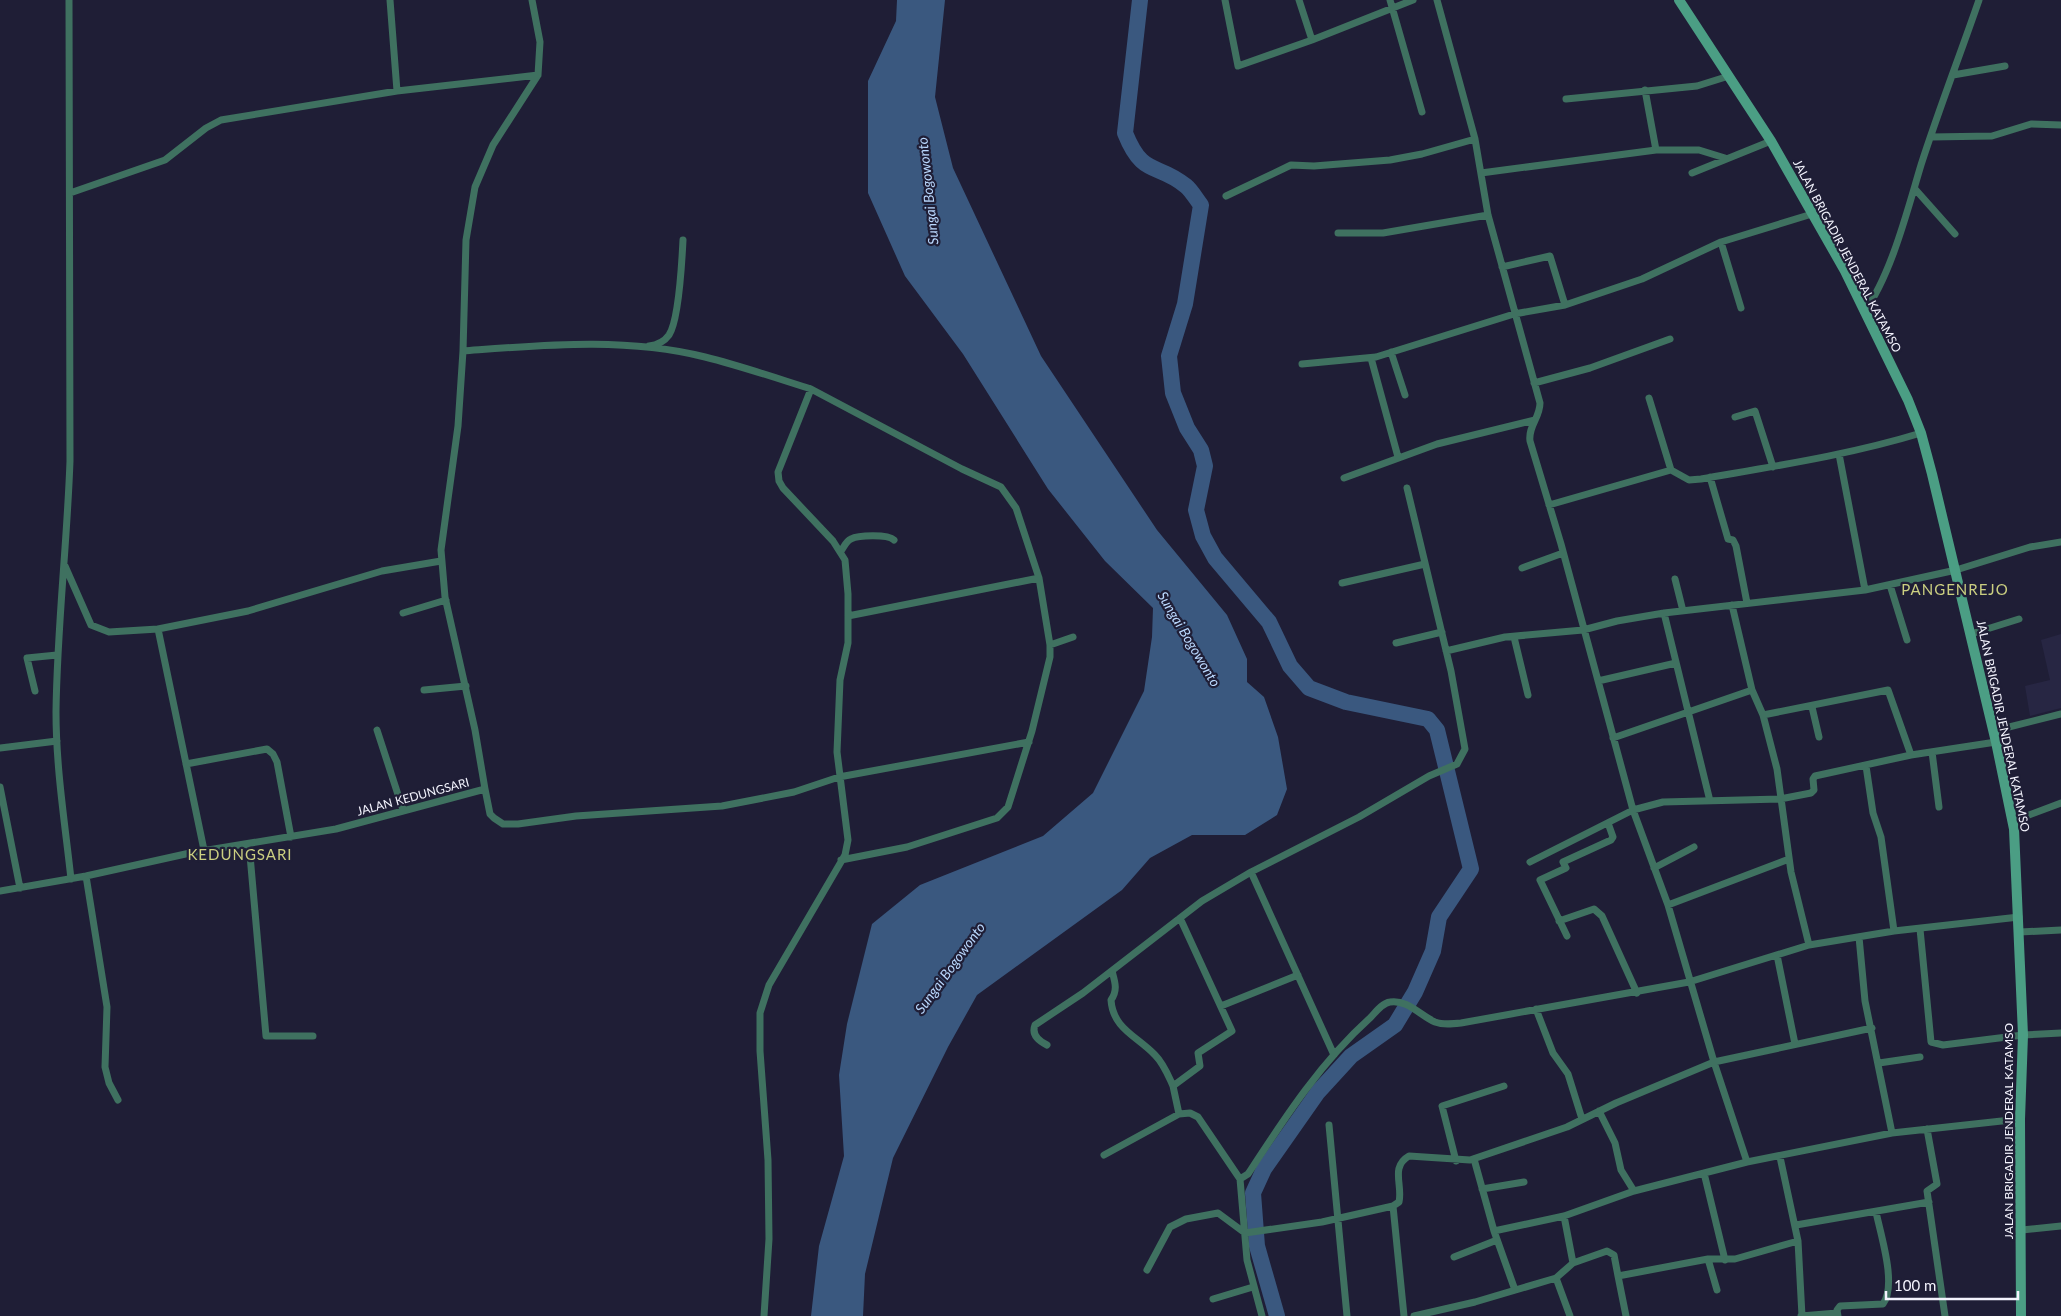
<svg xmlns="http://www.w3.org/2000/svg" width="2061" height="1316" font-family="Lato,sans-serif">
<rect width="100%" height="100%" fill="#1f1e36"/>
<!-- built -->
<path fill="#272643" d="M 2061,634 L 2061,708 L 2030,716 L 2025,686 L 2050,680 L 2041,640 Z"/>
<!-- water -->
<path fill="#3a587f" d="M 897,0 L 945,0 L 935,97 L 953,168 L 1041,356 L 1157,530 L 1227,615 L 1247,659 L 1247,682 L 1264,697 L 1278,737 L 1287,789 L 1277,815 L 1245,835 L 1192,835 L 1150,858 L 1122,890 L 977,995 L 948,1047 L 893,1158 L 865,1274 L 863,1316 L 811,1316 L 819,1246 L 844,1156 L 839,1075 L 847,1024 L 872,924 L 920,885 L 1043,836 L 1093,793 L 1144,691 L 1152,637 L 1153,608 L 1105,561 L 1048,489 L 963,354 L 905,276 L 868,193 L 868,81 L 896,21 Z"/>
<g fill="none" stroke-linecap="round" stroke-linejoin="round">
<!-- river -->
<path stroke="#3a587f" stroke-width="16" d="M 1140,0 L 1125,133 C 1143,178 1157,162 1186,186 C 1192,191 1196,199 1201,205 L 1185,304 L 1169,356 L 1173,393 L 1187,428 L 1201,450 L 1205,466 L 1196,510 L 1203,536 L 1215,558 L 1269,622 L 1290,666 L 1309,688 L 1346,702 L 1428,719 L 1437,730 L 1471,869 L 1439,917 L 1433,951 L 1415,992 L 1395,1025 L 1351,1056 L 1318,1092 L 1264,1169 L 1253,1193 L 1257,1246 L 1277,1316"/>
<!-- street -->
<path stroke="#3f7160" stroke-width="7" d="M 69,0 L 70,461 C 67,545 57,628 56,712 C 56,768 65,824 71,879
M 390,0 L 397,91
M 1225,0 L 1238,66 L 1312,40 L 1413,0
M 1299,0 L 1312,40
M 1390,0 L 1422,112
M 1437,0 L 1475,139 L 1488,215 L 1540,403 C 1540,418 1528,426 1530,441 L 1561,544 L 1633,810 L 1668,905 L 1714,1062 L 1747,1162
M 1953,75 L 2005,66
M 1566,99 L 1697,86 L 1729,76
M 1931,137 L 1992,136 L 2031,124 L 2061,125
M 1656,150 L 1699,150 L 1725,158
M 1481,173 L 1656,150 L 1645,90
M 1692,173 L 1771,141
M 1915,189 L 1955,234
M 70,193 L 165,160 L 206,128 L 221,120 L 397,91 L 538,75
M 1226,196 L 1291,165 L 1314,166 L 1390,160 L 1422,154 L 1475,139
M 1338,233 L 1383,233 L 1488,215
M 1721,242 L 1741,308
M 1502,267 L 1550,256 L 1565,305
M 1864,312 C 1891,276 1908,208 1921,165 C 1939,109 1960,55 1979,0
M 649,346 C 657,345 664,342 669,335 C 679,320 682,260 683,240
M 463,351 C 544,345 626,337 705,357 C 741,366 776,378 811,389 L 778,472 L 779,481 L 783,488 L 833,541 L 845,560 L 848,594 L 848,643 L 840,680 L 837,752 L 848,840 L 845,855 L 769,985 L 760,1013 L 760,1051 L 768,1160 L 769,1239 L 764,1316
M 1391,352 L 1405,395
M 1371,358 L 1398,457
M 1302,364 L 1376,357 L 1514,314 L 1565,305 L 1642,279 L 1721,242 L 1812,214
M 1534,383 L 1590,368 L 1670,339
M 811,389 L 962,469 L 1001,487 L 1016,508 L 1039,578 L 1050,645 L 1050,657 L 1032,731 L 1008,807 L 997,818 L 907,847 L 841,860
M 1649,398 L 1671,470
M 1735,417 L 1755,411 L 1773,467
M 1839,454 L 1865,590
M 1710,477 L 1728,539 L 1733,540 L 1736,546 L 1747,603
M 1344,478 L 1437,444 L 1535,420
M 1549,505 L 1671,470 L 1689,480 L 1701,479 C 1775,466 1849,455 1921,433
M 841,551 C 844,547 846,541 851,539 C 858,535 888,534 894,540
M 65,566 L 91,625 L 109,632 L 158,629 L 248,611 L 382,571 L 441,561
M 1522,568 L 1563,553
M 1675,579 L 1683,611
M 1342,583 L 1425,564
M 1890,585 L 1907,640
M 1732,605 L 1752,690
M 403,613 L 446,600
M 1664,613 L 1710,801
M 848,616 L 1039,578
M 158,629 L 204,850
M 1971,634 L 2019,619
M 1514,637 L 1528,695
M 1396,643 L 1442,632
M 1050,645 L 1073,637
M 1446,651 L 1505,637 L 1583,630 L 1617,621 L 1664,613 L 1865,590 L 1956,570 L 2030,547 L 2061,542
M 1598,681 L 1676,663
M 424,690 L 466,686
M 35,691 L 27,658 L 57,655
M 1812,707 L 1819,737
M 1763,715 L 1777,769 L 1791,872 L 1809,945
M 377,730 L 403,810
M 1993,731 L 2061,714
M 1613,738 L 1752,690 L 1763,715 L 1888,690 L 1911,755
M 0,748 L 57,741
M 1932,752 L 1939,807
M 186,764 L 267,749 L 273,754 L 277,762 L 291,837
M 1866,766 L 1873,813 L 1881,837 L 1894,931
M 0,787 L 20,888
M 485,789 L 475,730 L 445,597 L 441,550 L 458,426 L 463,351 L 466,240 L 475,187 L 493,145 L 538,75 L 540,42 L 532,0
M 2013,821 L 2061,803
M 249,844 L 266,1036 L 313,1036
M 1530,862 L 1633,810 L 1663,802 L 1780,799 L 1811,793 L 1814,790 L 1813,779 L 1815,776 L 1911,755 L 1996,742
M 1654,868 L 1694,847
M 1251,872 L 1334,1055
M 86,876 L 107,1007 L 105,1067 L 109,1083 L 118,1100
M 0,891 L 86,876 L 190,853 L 336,829 L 485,789 L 490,814 L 494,818 L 503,824 L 518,824 L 576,816 L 722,806 L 794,792 L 839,777 L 1029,742
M 1668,905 L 1789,859
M 1559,921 L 1594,909 L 1602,916 L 1637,993
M 1920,929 L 1931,1042 L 1943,1045 L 2023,1035 L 2061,1033
M 2020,932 L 2061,930
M 1567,936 L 1540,880 L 1566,868 L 1563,862 L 1611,840 L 1613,837 L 1608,823
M 1859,937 L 1865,1001 L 1892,1133
M 1777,955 L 1795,1044
M 1112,971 C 1115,982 1118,990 1111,1000 C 1113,1029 1137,1036 1155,1055 C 1164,1064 1168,1075 1173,1086
M 1221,1006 L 1298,975
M 1536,1009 L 1553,1053 L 1568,1074 L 1582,1119
M 1047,1045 C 1039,1041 1031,1035 1035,1025 L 1083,993 L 1202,901 L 1251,872 L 1359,817 L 1429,776 L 1457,764 L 1465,749 L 1451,671 L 1407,488
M 1879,1063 L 1920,1057
M 1599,1111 L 1615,1143 L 1621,1170 L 1634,1191
M 1179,1114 L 1173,1086 L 1200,1066 L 1198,1053 L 1232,1031 L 1180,918
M 1329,1125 L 1347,1316
M 1927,1129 L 1937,1184 L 1927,1191 L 1945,1316
M 1104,1155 L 1179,1114 L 1190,1113 L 1198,1117 L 1240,1179 L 1247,1260 L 1262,1316
M 1780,1157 L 1798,1241 L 1802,1316
M 1474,1159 L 1494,1231 L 1515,1290
M 1456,1161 L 1442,1106 L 1504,1086
M 1704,1173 L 1725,1260
M 1240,1179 L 1248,1174 C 1284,1119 1320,1063 1370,1018 C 1375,1013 1382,1003 1390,1002 C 1407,999 1421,1016 1435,1022 C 1443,1025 1452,1024 1461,1023 L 1689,982 L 1809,945 L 1894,931 L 2019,917
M 1482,1189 L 1524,1182
M 1393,1206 L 1404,1316
M 1564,1216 L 1573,1263
M 1796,1225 L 1929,1202
M 2022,1230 L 2061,1226
M 1494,1231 L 1564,1216 L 1634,1191 L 1747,1162 L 1892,1133 L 2020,1119
M 1454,1257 L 1497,1240
M 1708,1259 L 1717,1290
M 1147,1270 L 1170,1227 L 1186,1219 L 1218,1213 L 1245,1233 L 1322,1222 L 1393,1206 L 1399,1202 C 1403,1185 1390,1167 1409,1156 L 1470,1160 L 1567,1127 L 1616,1103 L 1714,1062 L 1872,1028
M 1618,1276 L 1626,1316
M 1556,1278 L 1570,1316
M 1213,1299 L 1253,1287
M 1414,1316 L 1475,1302 L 1556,1278 L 1573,1263 L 1607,1251 L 1614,1255 L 1618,1276 L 1708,1259 L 1735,1259 L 1798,1241
M 1801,1316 L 1837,1313
M 1838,1316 L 1837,1310 L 1840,1306 L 1883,1304 C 1897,1285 1881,1236 1876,1212"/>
<!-- secondary -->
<path stroke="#4b9e84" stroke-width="10" d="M 1679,0 L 1771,141 L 1845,271 L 1908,400 L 1921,433 L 1932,474 L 1996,742 L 2014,829 L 2023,1035 L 2020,1119 L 2021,1316"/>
</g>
<g text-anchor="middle" stroke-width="4.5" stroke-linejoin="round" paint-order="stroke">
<!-- street labels -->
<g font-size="12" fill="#f3f3fd" stroke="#1f1e36">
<text transform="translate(1847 256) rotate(62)" y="4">JALAN BRIGADIR JENDERAL KATAMSO</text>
<text transform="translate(2003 726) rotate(78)" y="4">JALAN BRIGADIR JENDERAL KATAMSO</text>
<text transform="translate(413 797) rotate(-15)" y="4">JALAN KEDUNGSARI</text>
<text transform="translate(2009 1131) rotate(-90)" y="4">JALAN BRIGADIR JENDERAL KATAMSO</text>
</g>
<!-- water labels -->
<g font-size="14" font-style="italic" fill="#bad8fe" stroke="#1f1e36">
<text transform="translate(928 191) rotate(-96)" y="5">Sungai Bogowonto</text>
<text transform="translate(1189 639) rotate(59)" y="5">Sungai Bogowonto</text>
<text transform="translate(950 968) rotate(-54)" y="5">Sungai Bogowonto</text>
</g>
<!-- quarter labels -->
<g font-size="15" letter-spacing="1" fill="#cbcf81" stroke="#1f1e36">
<text x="1955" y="595">PANGENREJO</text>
<text x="240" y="860">KEDUNGSARI</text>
</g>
</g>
<!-- scale -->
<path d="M1886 1291v8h132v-8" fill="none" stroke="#f3f3fd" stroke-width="2.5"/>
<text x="1894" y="1291" font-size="15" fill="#f3f3fd" stroke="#1f1e36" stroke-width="4" paint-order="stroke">100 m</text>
</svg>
